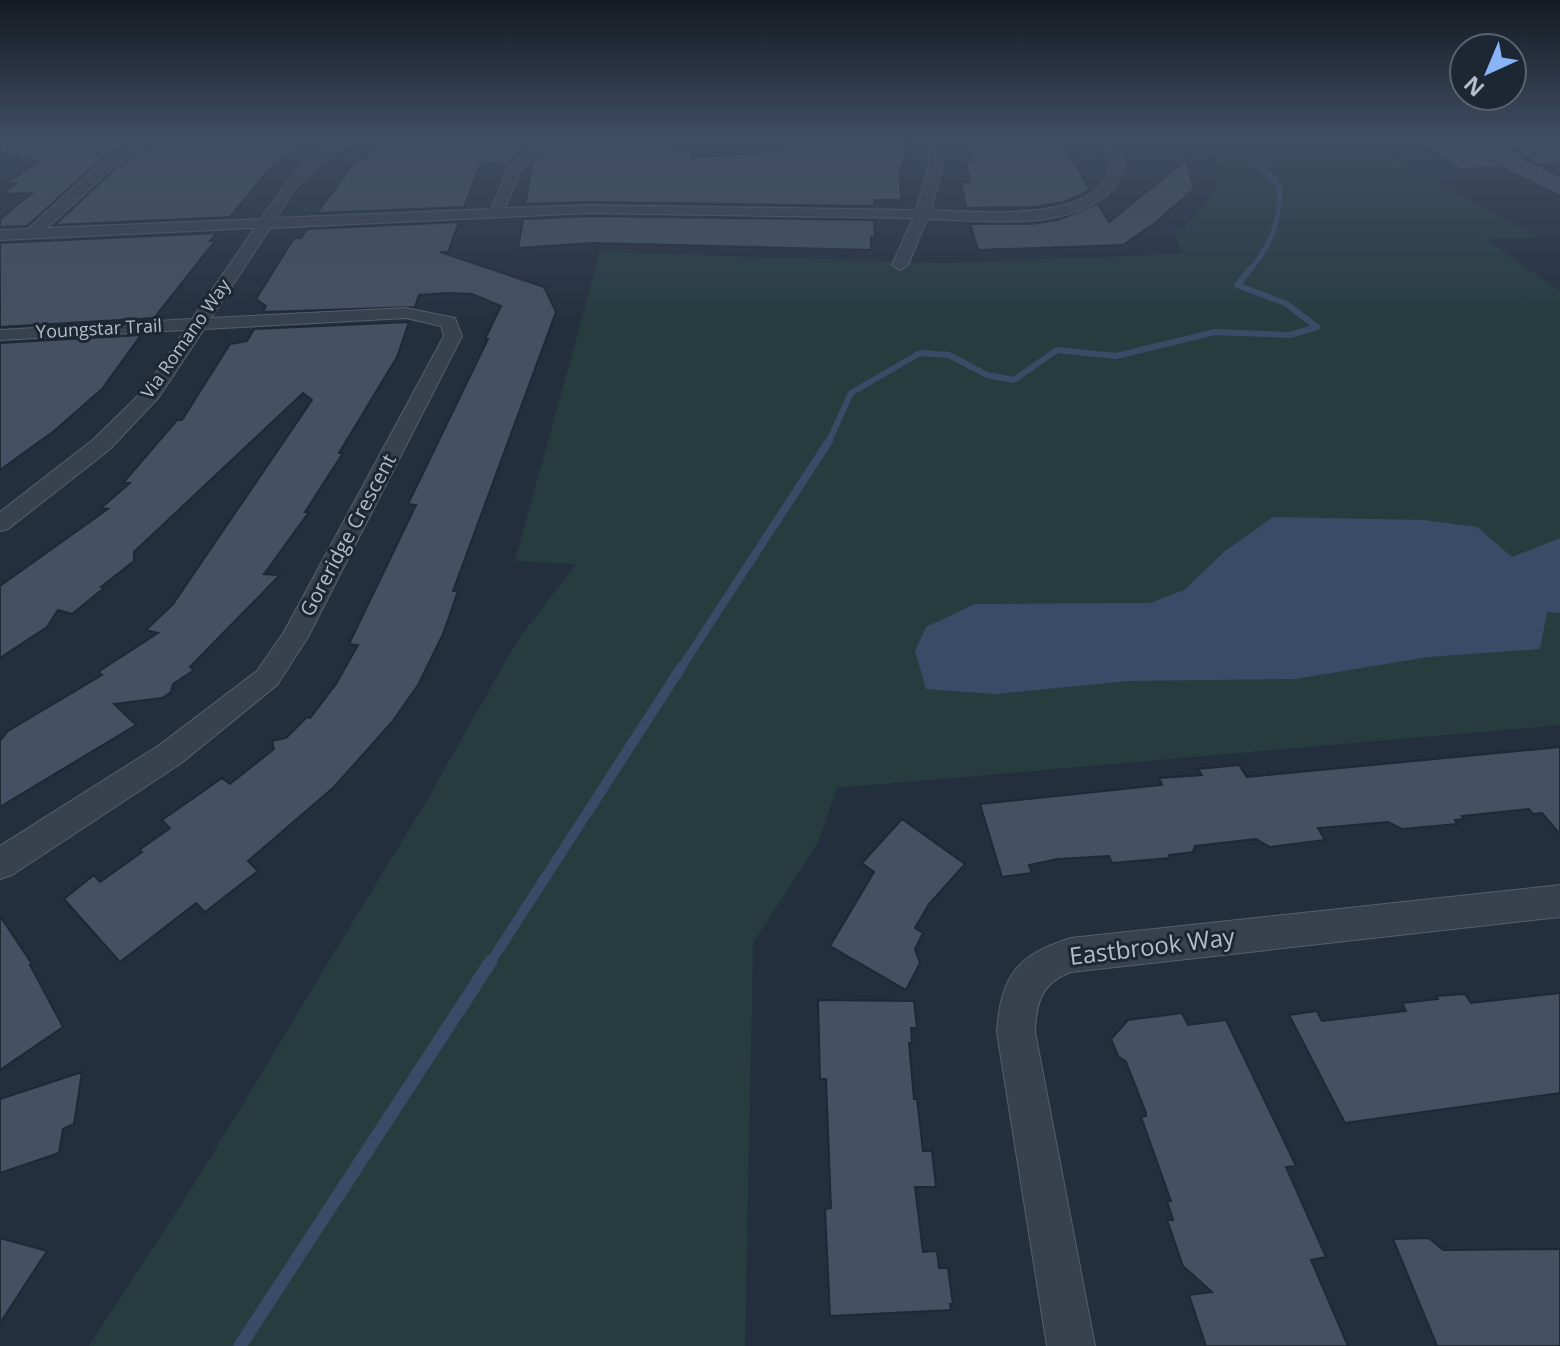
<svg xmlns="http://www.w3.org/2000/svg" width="1560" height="1346" font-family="'Open Sans',sans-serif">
<rect width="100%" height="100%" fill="#242f3e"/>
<!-- green -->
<path fill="#263c3f" d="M 1188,137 L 1386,137 L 1398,150 L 1397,160 L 1539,237 L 1485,239 L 1560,291 L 1560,725 L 837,788 L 818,843 L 753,943 L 745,1346 L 89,1346 L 193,1186 L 431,793 L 517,641 L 576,564 L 515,561 L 600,252 L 943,263 L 1182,254 L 1175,236 C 1194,219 1237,177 1209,151 C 1203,146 1195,142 1188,137 Z"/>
<!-- water -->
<path fill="#394c67" d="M 1273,517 L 1424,520 L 1477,527 L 1512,557 L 1560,538 L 1560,613 L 1547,612 L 1540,649 L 1428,657 L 1295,679 L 1128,681 L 995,694 L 926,689 L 915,651 L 926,627 L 975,604 L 1150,603 L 1184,590 L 1225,551 Z"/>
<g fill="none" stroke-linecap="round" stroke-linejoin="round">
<!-- stream-far4 -->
<path stroke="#394c67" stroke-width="5" d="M 1228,137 L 1280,186 C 1280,221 1272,244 1250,270"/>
<!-- stream-far3 -->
<path stroke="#394c67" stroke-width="6" d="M 828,443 L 851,393 L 920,353 L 949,355 L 987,375 L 1014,380 L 1057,350 L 1116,356 L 1215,332 L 1290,335 L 1317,327 L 1285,303 L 1237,285 L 1251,268"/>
<!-- stream-far2 -->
<path stroke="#394c67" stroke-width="8" d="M 681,668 L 829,441"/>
<!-- stream-far1 -->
<path stroke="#394c67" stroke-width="10" d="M 490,963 L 682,666"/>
<!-- stream -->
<path stroke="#394c67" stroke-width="13" d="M 240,1346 L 491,961"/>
</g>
<!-- building -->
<path fill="#455162" stroke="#1f2835" stroke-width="2" d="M 0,137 L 140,137 L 100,160 L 27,226 L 0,227 L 0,219 L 32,193 L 1,194 L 16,183 L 5,184 L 40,161 L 0,154 Z
M 166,137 L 309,137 L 272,166 L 230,217 L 55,225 L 114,170 Z
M 393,137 L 535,137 L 508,165 L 481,162 L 464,207 L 317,213 L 351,167 Z
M 557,137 L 659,137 L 656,141 L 675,142 L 671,147 L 697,149 L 690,158 L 763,152 L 781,147 L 796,137 L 910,137 L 900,174 L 901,200 L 874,200 L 874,206 L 589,202 L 525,204 L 532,166 L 529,166 Z
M 965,137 L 1059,137 L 1090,190 L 1064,202 L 1036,207 L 966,208 L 961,182 L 970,182 L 966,161 L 972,161 Z
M 1409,137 L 1465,137 L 1502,167 L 1460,169 Z
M 1496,137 L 1542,137 L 1560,146 L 1560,164 L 1539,165 Z
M 1186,160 L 1194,189 L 1155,223 L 1123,245 L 978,250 L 970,224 L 1031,224 L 1058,220 L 1098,204 L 1109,222 Z
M 589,216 L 874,220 L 875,238 L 871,237 L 871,250 L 593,243 L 518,248 L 523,219 Z
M 459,222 L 448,252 L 440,252 L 544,287 L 556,312 L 453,591 L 458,591 L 443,634 L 418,685 L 392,722 L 334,787 L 248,861 L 258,871 L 205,912 L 196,903 L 120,962 L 64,899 L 94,875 L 100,882 L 142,852 L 139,850 L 170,828 L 162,820 L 188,802 L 222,778 L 230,784 L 274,749 L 272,741 L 286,738 L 307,717 L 310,718 L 336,684 L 358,645 L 349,644 L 416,505 L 408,504 L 488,339 L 485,339 L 501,306 L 472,294 L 448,293 L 419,295 L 415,307 L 263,312 L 266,306 L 256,299 L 294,238 L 301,238 L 307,229 Z
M 217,233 L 210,241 L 215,241 L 154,318 L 0,327 L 0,243 Z
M 409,322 L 397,357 L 339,453 L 343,453 L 305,512 L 309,512 L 264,574 L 280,575 L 190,667 L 194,670 L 173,684 L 171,692 L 162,698 L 114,704 L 136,725 L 0,807 L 0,741 L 8,731 L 102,675 L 98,672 L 158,633 L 146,630 L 173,604 L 312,400 L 303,393 L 134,552 L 134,561 L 101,587 L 104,588 L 72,614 L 58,610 L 47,627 L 0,658 L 0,586 L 108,509 L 101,508 L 130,483 L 123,483 L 177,420 L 182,420 L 230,344 L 247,341 L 254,329 Z
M 141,335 L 102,389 L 54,431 L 0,470 L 0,343 Z
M 1560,747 L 1560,834 L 1542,813 L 1533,814 L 1529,809 L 1462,816 L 1464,819 L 1455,820 L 1457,824 L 1402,829 L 1388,822 L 1318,828 L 1325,840 L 1270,847 L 1256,839 L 1195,846 L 1193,852 L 1169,855 L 1170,858 L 1112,863 L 1109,856 L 1058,859 L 1029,865 L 1032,873 L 1002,877 L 980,804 L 1162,785 L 1159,778 L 1202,775 L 1198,769 L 1239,765 L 1247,777 Z
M 902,819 L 965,864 L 929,904 L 915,928 L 923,933 L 915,949 L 920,963 L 906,990 L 830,946 L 874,872 L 862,863 Z
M 0,916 L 32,964 L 30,965 L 63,1027 L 0,1070 Z
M 1560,993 L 1560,1093 L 1345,1123 L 1289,1015 L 1317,1011 L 1322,1021 L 1406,1011 L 1402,1003 L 1438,999 L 1436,996 L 1465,994 L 1471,1003 Z
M 818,1000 L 914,1001 L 917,1028 L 911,1028 L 912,1043 L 909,1043 L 914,1099 L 917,1099 L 923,1151 L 932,1151 L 936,1187 L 915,1187 L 923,1252 L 937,1251 L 939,1268 L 948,1268 L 953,1304 L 950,1304 L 951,1310 L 830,1316 L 825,1209 L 831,1208 L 826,1079 L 820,1079 Z
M 1182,1013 L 1188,1025 L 1226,1020 L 1296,1166 L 1286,1167 L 1326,1257 L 1311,1260 L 1348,1346 L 1206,1346 L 1189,1295 L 1212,1292 L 1183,1266 L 1167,1220 L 1173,1220 L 1167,1201 L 1171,1201 L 1141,1117 L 1146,1116 L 1146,1113 L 1126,1062 L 1118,1056 L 1111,1039 L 1128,1020 Z
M 82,1072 L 74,1124 L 63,1129 L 59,1153 L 0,1173 L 0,1099 Z
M 0,1238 L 47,1251 L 0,1323 Z
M 1429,1238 L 1443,1250 L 1560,1249 L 1560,1346 L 1437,1346 L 1393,1239 Z"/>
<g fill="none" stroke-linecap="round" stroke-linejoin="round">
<defs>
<path id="street" d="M 147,137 L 163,137 L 112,168 L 47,228 L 261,219 C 283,186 314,137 358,137 L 317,166 L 296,188 L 276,218 L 491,209 L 508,169 L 540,137 L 554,137 L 521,170 L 505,208 L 589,205 L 916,210 L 928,169 L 931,137 L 943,137 L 942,169 L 931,210 C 973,211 1110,226 1110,160 L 1093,137 L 1106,137 C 1119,150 1129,163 1119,180 C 1085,235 982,220 927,219 L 908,265 L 900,270 L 892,265 L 913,218 L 589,213 L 270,228 L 211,318 L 406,308 L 455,318 L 462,336 L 308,637 L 277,685 L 180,764 L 12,875 L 0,879 L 0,846 L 158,746 L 257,671 L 284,632 L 444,336 L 441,326 L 406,318 L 204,329 L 159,397 L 110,449 L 8,529 L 0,531 L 0,512 L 94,439 L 145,389 L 185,330 L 0,340 L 0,330 L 192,319 L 255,228 L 0,240 L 0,230 L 28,229 L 102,162 Z
M 706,137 L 756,137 C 745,144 717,144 706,137 Z
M 1560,885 L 1560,917 L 1071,972 C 1041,983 1036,1003 1035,1032 L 1095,1346 L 1047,1346 L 997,1032 C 1001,975 1017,955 1071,938 Z"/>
<path id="secondary" d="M 1468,137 L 1490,137 L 1522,160 L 1560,179 L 1560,193 L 1508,168 Z"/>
</defs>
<!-- street casing -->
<use href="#street" stroke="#565f6c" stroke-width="2"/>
<!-- secondary casing -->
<use href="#secondary" stroke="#565f6c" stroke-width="2"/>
<!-- street -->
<use href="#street" fill="#38414e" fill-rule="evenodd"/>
<!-- secondary -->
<use href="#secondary" fill="#465061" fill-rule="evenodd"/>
</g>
<!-- sky -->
<linearGradient id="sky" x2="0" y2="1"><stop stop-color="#141a22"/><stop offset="0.42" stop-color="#3f4d63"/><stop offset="1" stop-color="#3f4d63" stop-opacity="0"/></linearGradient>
<rect width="1560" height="326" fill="url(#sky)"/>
<g text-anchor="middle" stroke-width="6" stroke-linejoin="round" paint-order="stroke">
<!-- far-street labels -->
<g font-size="18" fill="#b4bcc9" stroke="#1d2633">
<text transform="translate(99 329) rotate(-3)" y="6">Youngstar Trail</text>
<text transform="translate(186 339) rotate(-55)" y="6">Via Romano Way</text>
</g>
<!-- street labels -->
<g font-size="20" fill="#b4bcc9" stroke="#1d2633">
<text transform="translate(348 535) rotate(-62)" y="7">Goreridge Crescent</text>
</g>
<!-- near-street labels -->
<g font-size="24" fill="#b4bcc9" stroke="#1d2633">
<text transform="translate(1152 947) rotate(-7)" y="8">Eastbrook Way</text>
</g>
</g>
<!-- north arrow -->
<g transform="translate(1488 72) rotate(224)"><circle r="38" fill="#1d2633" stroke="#59626f" stroke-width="2"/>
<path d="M0-6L14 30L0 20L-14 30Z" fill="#8ab4f8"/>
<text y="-12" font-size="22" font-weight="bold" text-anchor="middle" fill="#b4bcc9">N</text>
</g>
</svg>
